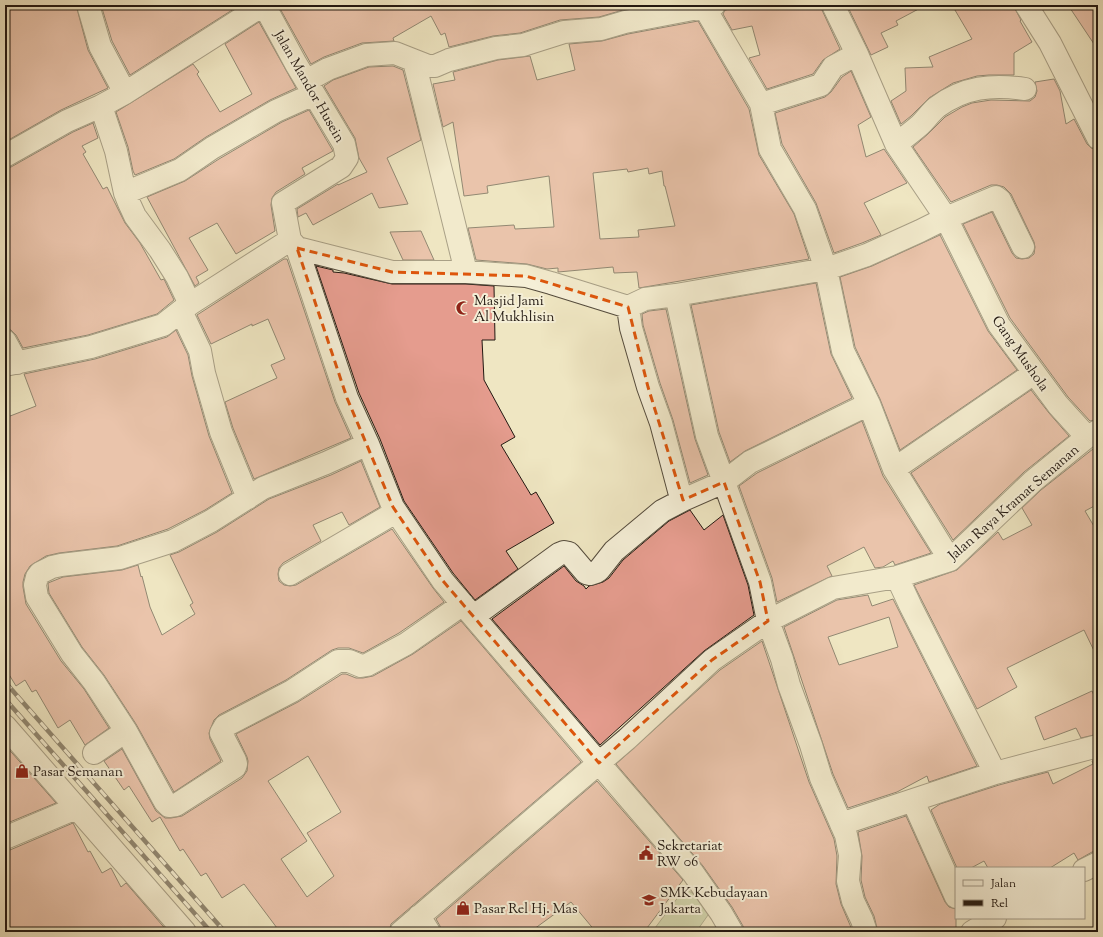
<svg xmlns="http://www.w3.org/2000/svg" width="1103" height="937" font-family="'Sorts Mill Goudy',serif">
<rect width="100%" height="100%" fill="#efe6c2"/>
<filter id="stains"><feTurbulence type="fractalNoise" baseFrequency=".005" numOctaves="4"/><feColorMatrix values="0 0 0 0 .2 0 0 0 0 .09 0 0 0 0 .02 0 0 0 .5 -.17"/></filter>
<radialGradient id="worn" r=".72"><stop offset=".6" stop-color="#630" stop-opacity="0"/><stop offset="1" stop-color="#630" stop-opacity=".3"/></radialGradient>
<!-- green -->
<path fill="#b4c698" stroke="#6b6f54" d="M 685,888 L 713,908 L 696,932 L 652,932 Z"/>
<!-- building -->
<path fill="#e59c8e" stroke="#221811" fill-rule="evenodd" d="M 5,5 L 76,5 L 88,50 L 108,88 L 61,110 L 5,142 Z
M 101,5 L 240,5 L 130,75 L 112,41 Z
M 278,5 L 647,5 L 623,10 L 599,17 L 560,20 L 520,33 L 493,36 L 449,47 L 445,33 L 441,35 L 431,16 L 393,38 L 394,41 L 362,43 L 324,57 L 311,64 Z
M 751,5 L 821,5 L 822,10 L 840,49 L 823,60 L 813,74 L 767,89 L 749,58 L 760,55 L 752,26 L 732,30 L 723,14 L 725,10 Z
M 847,5 L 926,5 L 896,21 L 898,25 L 881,33 L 888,47 L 871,55 Z
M 952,5 L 1013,5 L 1021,20 L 1020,21 L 1032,42 L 1014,53 L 1014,75 L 989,75 L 977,76 L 953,83 L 929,98 L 911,116 L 901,124 L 891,101 L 906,91 L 905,68 L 933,67 L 929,57 L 972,39 Z
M 1068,5 L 1098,5 L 1098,50 Z
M 698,21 L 749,109 L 759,155 L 794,214 L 809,259 L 639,288 L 637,272 L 614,273 L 613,267 L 558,272 L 558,268 L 547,269 L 527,264 L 476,260 L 468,228 L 514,225 L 515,229 L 554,227 L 549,176 L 487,186 L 488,193 L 464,196 L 453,122 L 443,127 L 433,84 L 455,80 L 453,72 L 498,60 L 530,56 L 537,80 L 575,70 L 569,44 L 602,41 L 628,34 ZM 648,168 L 649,174 L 662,171 L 664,186 L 665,186 L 675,226 L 638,230 L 639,237 L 600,239 L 593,173 L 627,169 L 628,172 Z
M 259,22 L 296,88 L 270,100 L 206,137 L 174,159 L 135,175 L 133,171 L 128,147 L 116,112 L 193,64 L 199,72 L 197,74 L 220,112 L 252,94 L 225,44 Z
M 393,66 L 403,70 L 421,140 L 387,158 L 408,204 L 379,208 L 372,193 L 313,225 L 306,213 L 298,217 L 297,209 L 338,184 L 338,185 L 367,172 L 359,158 L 355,138 L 324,86 L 333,80 L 369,67 Z
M 851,71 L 871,117 L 858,125 L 866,157 L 884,149 L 907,183 L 864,203 L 881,235 L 862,243 L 834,253 L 816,203 L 782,144 L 775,113 L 825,97 L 831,92 L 842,77 Z
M 1054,79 L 1060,91 L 1066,124 L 1074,119 L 1087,144 L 1091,148 L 1097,150 L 1098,152 L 1098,419 L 1090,421 L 1068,397 L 1010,318 L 963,224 L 992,212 L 1012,253 L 1016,258 L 1022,259 L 1029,258 L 1034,254 L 1035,247 L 1034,242 L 1011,194 L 1004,187 L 997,185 L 991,185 L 951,202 L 913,147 L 928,134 L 945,117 L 962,107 L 972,103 L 991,100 L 1030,101 L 1035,97 L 1037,91 L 1035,82 Z
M 309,110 L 333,151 L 302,168 L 305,174 L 276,192 L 272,198 L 271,205 L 275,231 L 236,254 L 217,223 L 189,238 L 208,270 L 196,277 L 199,283 L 195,286 L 147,197 L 185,181 L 219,159 L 282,122 Z
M 93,123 L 98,138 L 82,146 L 86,152 L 83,154 L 103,189 L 107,187 L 125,223 L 140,243 L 161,280 L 164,279 L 174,300 L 157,314 L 88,335 L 23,348 L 16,335 L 11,330 L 5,329 L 5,168 L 11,167 L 73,132 Z
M 421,231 L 434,260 L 403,260 L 390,232 Z
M 940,235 L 988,331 L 1017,370 L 900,450 L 880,399 L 855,347 L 840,277 L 872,266 Z
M 284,259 L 287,259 L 335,402 L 351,438 L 254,479 L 233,428 L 225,402 L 277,378 L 271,365 L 285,359 L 268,319 L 252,326 L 252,324 L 211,344 L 197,315 Z
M 316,266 L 333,270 L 333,272 L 344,273 L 392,284 L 466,284 L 494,286 L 495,340 L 482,340 L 484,380 L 515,437 L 501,445 L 531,495 L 536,492 L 554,523 L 506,551 L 518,569 L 475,600 L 453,573 L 404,501 L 380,439 L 359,393 Z
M 816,283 L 831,354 L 852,398 L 745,451 L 730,462 L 719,432 L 691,305 Z
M 666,309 L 695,439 L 708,475 L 690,483 L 673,420 L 660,383 L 643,325 L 642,314 L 649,311 Z
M 176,330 L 188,355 L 192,376 L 209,436 L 232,493 L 205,510 L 168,529 L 117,546 L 59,553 L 46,556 L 30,566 L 25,574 L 23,582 L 23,587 L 26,604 L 61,661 L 84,689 L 109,728 L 85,745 L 70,720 L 58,728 L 36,690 L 32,692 L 25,680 L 16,686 L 5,668 L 5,418 L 36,406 L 24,374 L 95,359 L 167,337 Z
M 1031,390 L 1049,413 L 1069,436 L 1024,472 L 953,540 L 911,473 Z
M 862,421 L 883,476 L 931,553 L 895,565 L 893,561 L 883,567 L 875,568 L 864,547 L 827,566 L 832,576 L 777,602 L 772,578 L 739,486 L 757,473 Z
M 1098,445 L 1098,504 L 1085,511 L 1098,533 L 1098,659 L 1084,630 L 1007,668 L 1017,687 L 977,709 L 914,585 L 957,570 L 998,532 L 1003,540 L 1032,525 L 1022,508 L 1041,490 Z
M 361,461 L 380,507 L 349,525 L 342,512 L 313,525 L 321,541 L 283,563 L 279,568 L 278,574 L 279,581 L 284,585 L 290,586 L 296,585 L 392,529 L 433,588 L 444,602 L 399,633 L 363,653 L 349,648 L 338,648 L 332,650 L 286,680 L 219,715 L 214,720 L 209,733 L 210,739 L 221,761 L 174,792 L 136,724 L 104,675 L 82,647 L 49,593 L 48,583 L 63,577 L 122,570 L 138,565 L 141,577 L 142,576 L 150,607 L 162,635 L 195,614 L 190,605 L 193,603 L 170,555 L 179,552 L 217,532 L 269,499 L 331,475 Z
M 690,510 L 704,530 L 723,515 L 748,585 L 754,615 L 704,651 L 600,745 L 492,619 L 564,566 L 576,581 L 584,586 L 586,589 L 589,586 L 603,582 L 609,578 L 623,560 L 669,521 Z
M 868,595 L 872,606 L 893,599 L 977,766 L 929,782 L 927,776 L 897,792 L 848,808 L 833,774 L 784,627 L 837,600 ZM 889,617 L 898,647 L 839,665 L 828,637 Z
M 461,621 L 581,762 L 391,924 L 389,932 L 280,932 L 244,884 L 222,898 L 206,873 L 201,876 L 183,849 L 180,851 L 160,817 L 152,822 L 129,786 L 124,790 L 104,761 L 122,749 L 156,811 L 165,818 L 171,818 L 182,816 L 242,778 L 247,771 L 248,761 L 247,757 L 236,734 L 298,702 L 342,674 L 346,674 L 356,678 L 363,678 L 373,676 L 413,654 ZM 308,756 L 341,812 L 307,833 L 334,876 L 307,897 L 281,859 L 307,841 L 268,781 Z
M 762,641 L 809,782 L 834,839 L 837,856 L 836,884 L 841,904 L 853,932 L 744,932 L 743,926 L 732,907 L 703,866 L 616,764 L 720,670 Z
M 1092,691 L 1098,704 L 1098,734 L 1081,738 L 1076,728 L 1044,740 L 1035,717 Z
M 5,745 L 56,803 L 5,824 Z
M 1098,759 L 1098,851 L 1092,852 L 1078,860 L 1074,853 L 1050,868 L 988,868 L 984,861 L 971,868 L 957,868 L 931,810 L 940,804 L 999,785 L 1048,772 L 1053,784 L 1093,764 L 1092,761 Z
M 597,781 L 683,880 L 644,932 L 596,932 L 571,902 L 530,932 L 441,932 L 440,926 L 436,919 Z
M 906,816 L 945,902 L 949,907 L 956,909 L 956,932 L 878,932 L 874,916 L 865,897 L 861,880 L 862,856 L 858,832 Z
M 73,823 L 88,852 L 90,851 L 102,873 L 111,868 L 121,887 L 126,883 L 168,932 L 5,932 L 5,850 L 10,850 Z"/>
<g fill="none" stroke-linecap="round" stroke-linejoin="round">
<defs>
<path id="minor" d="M 88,5 L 100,46 L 125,93 L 101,106 L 116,151 L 125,193 L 129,203 L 135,216 L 160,250 L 177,277 L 190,304
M 264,5 L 296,64 L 344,144 L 347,158 L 341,167 L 283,203 L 290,240
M 703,5 L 761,104 L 770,149 L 805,209 L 826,269 L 843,351 L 869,404 L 894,469 L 950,560
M 833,5 L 857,54 L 896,144 L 946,218 L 999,325 L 1058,405 L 1087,437
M 1026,5 L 1050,43 L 1098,138
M 414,61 L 466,272
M 306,81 L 328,69 L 366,55 L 395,53 L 428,66 L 435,66 L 449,60 L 496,48 L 523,45 L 564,32 L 601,29 L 625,22 L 714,5
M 125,93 L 263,5
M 761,104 L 821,85 L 833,67 L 857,54
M 896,144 C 904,138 912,132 920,125 C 926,119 931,112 937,107 C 964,87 992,84 1025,89
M 5,156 L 67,121 L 101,106
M 125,193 L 180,170 L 212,148 L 276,111 L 314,94
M 297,248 L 392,272 L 466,272 L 526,276 L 551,283 L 628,307 L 645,299 L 676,295 L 826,269 L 867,255 L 920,231 L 946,218 L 996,197 L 1000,200 L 1023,247
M 676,295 L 707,436 L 724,482 L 760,582 L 768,621 L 782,659 L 789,685 L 811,745 L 821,778 L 846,835 L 850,855 L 848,881 L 853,901 L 862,920 L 866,932
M 628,307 L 631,328 L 648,387 L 661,423 L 679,491 L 683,500
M 181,311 L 200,351 L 204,373 L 221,432 L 248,498
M 5,341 L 17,363
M 5,365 L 91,347 L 163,325 L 190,304 L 290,240 L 297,248 L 347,398 L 368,444 L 393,507 L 443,581 L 693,873 L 721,913 L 732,932
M 894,469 L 1034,373
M 290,574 L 396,512
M 897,577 L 911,607 L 995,773
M 474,616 L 559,554 L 564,552 L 569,553 L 586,573 L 590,574 L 596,572 L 599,570 L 614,551 L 662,511 L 683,500 L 724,482 L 750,462 L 869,404
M 5,726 L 185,932
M 126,731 L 165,802 L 169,806 L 176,805 L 235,767 L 236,764 L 235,760 L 221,733 L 225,726 L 292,691 L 338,661 L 349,661 L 361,666 L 367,665 L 406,644 L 463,604
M 94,753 L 126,731 L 94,682 L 72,654 L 37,597 L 35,585 L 37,577 L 40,573 L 52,567 L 61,565 L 120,558 L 173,541 L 211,521 L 263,488 L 326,463 L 368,444
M 913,801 L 956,897
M 841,824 L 995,773 L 1098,746
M 5,838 L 76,808
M 1084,870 L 1098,863
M 419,916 L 429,932
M 401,932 L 627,739 L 712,660 L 768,621 L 833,588 L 897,577 L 950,560 L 1033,481 L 1087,437 L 1098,431
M 972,932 L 995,918"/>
</defs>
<!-- minor casing -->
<use href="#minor" stroke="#554c3d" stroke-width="24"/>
<!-- minor -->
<use href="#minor" stroke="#f5efd7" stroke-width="22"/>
<defs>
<path id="rail" d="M 5,682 L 225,932
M 5,699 L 211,932"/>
</defs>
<!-- rail casing -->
<use href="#rail" stroke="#221811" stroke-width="4.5"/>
<!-- rail -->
<use href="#rail" stroke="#f5efd7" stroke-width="3" stroke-dasharray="9" stroke-linecap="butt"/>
</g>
<!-- marked area -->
<path d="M0 0H1103V937H0ZM 297,248 L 392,272 L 526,276 L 628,307 L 648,387 L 683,500 L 724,482 L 760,582 L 768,621 L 712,660 L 599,763 L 443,581 L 393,507 L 347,398 Z" fill="#efe6c2" fill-opacity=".55" fill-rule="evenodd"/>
<path fill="none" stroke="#de560c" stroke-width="3" stroke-dasharray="8 5" stroke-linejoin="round" d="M 297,248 L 392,272 L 526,276 L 628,307 L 648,387 L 683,500 L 724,482 L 760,582 L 768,621 L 712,660 L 599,763 L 443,581 L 393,507 L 347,398 Z"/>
<!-- icons -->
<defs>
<symbol id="mosque-bare" viewBox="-9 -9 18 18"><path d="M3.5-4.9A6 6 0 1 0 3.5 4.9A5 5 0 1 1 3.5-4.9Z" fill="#8f2418" stroke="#f5efd7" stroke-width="2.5" paint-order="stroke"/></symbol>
<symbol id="shop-bare" viewBox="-9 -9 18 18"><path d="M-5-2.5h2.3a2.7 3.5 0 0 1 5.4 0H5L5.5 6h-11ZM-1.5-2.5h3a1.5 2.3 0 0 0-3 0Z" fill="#8f2418" stroke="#f5efd7" stroke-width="2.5" paint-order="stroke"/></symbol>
<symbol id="civic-bare" viewBox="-9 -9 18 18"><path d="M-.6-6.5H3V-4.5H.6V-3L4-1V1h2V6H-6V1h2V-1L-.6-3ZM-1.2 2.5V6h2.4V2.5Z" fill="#8f2418" stroke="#f5efd7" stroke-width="2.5" paint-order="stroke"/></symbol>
<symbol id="school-bare" viewBox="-9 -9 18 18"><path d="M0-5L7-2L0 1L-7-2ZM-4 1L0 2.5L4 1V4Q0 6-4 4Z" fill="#8f2418" stroke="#f5efd7" stroke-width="2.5" paint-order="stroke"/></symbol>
</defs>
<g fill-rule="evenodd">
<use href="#mosque-bare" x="453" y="298" width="20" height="20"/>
<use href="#shop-bare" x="12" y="761" width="20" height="20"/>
<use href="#civic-bare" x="636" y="843" width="20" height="20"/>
<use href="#school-bare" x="639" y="890" width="20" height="20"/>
<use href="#shop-bare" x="453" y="898" width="20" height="20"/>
</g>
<g text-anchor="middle" stroke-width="4" stroke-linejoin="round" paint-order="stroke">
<!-- street labels -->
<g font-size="14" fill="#221811" stroke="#f5efd7">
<text transform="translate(310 86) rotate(60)" y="5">Jalan Mandor Husein</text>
<text transform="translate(1021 353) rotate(55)" y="5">Gang Mushola</text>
<text transform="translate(1013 502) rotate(-41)" y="5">Jalan Raya Kramat Semanan</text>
</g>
<!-- poi labels -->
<g font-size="14" fill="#221811" stroke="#f5efd7" text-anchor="start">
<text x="474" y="305">Masjid Jami<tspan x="474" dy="16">Al Mukhlisin</tspan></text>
<text x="33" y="776">Pasar Semanan</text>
<text x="657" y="850">Sekretariat<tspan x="657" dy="16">RW 06</tspan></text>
<text x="660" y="897">SMK Kebudayaan<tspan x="660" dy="16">Jakarta</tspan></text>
<text x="474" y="913">Pasar Rel Hj. Mas</text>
</g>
</g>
<!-- margin -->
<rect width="1103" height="937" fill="none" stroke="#efe6c2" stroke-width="20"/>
<rect x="6" y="6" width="1091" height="925" fill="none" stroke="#221811" stroke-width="2"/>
<rect x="10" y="10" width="1083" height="917" fill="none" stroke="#221811"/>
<!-- legend -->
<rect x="955" y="867" width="130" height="52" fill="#f5efd7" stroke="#a19988"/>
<rect x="963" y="880" width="20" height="6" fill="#f5efd7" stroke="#a19988"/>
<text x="991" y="887" font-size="12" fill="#221811">Jalan</text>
<rect x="963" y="900" width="20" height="6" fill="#221811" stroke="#a19988"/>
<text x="991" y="907" font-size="12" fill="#221811">Rel</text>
<rect width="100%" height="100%" filter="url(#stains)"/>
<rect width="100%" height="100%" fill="url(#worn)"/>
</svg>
